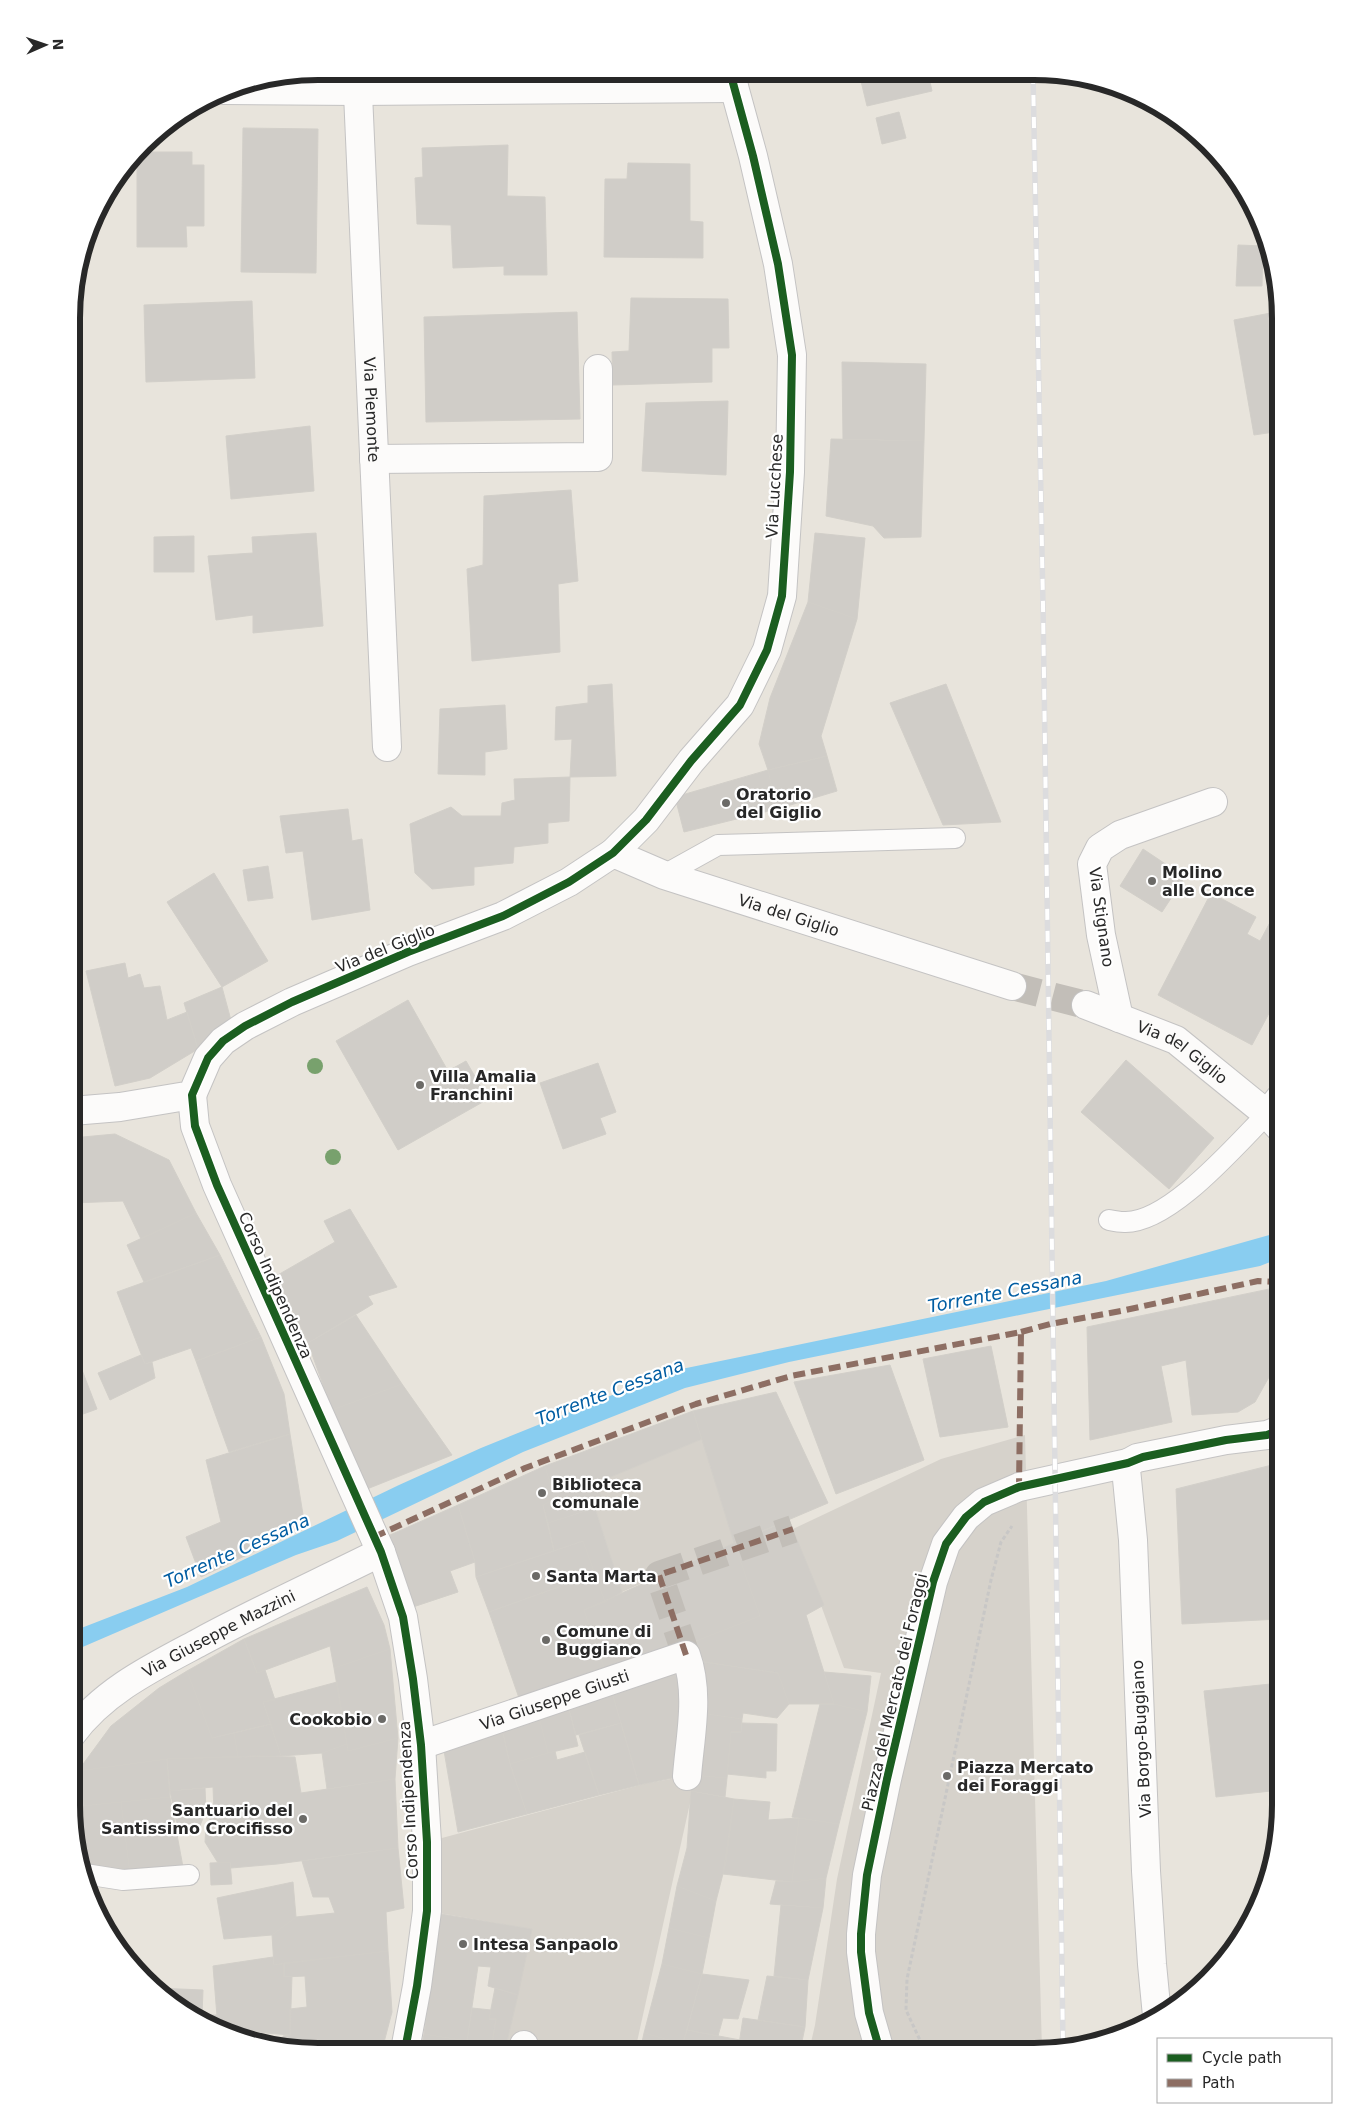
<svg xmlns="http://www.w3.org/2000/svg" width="1352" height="2123" font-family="'DejaVu Sans',sans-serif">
<rect width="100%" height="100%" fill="#e8e4dc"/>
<!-- plaza -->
<path fill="#d6d2cb" d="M 1025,1435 L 1042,2050 L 1034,2052 L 809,2051 L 815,2025 L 837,1879 L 881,1673 L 844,1668 L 793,1529 L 941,1459 Z
M 702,1439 L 734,1543 L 622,1592 L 595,1508 L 604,1505 L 596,1483 Z
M 692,1775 L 690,1803 L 635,2051 L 521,2050 L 506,2046 L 532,1929 L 427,1911 L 427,1842 L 644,1784 Z"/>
<!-- water -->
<path fill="#89cdf0" d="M 1280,1232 L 1280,1258 L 1260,1266 L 789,1362 L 685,1388 L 523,1452 L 337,1541 L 296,1555 L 71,1652 L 71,1632 L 187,1587 L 399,1485 L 481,1448 L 672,1371 L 1106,1281 Z"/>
<!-- building -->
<path fill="#d0cdc8" stroke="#d2cfc9" d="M 859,73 L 928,73 L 932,91 L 867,106 Z
M 899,112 L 906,138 L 882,144 L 876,118 Z
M 243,128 L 318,129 L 316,273 L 241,272 Z
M 508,145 L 507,196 L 545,197 L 547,275 L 504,275 L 504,266 L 453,268 L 451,225 L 417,224 L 415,178 L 423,177 L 422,148 Z
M 140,152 L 192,152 L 192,165 L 204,165 L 204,226 L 186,226 L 187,247 L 137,247 L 137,157 Z
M 628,163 L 690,164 L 690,221 L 703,222 L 703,258 L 604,257 L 605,179 L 627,179 Z
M 1238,245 L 1263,246 L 1262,286 L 1236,286 Z
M 631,298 L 728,299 L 729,348 L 712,348 L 712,382 L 613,385 L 612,352 L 629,351 Z
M 252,301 L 255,378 L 146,382 L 144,305 Z
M 577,312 L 580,419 L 426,422 L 424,317 Z
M 1276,312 L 1281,341 L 1281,431 L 1254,435 L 1234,320 Z
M 842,362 L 926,364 L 924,441 L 843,439 Z
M 728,401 L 726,475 L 642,471 L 646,403 Z
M 310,426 L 314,491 L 231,499 L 226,436 Z
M 831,439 L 924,441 L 921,537 L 884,538 L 873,526 L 826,516 Z
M 571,490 L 578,581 L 558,584 L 560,652 L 472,661 L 467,569 L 483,565 L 484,496 Z
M 316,533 L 323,626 L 253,633 L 253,615 L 216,620 L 208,556 L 253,553 L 252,537 Z
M 815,533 L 865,538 L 857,619 L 808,602 Z
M 194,536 L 194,572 L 154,572 L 154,537 Z
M 808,602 L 857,619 L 821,736 L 827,756 L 768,770 L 759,744 L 770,698 Z
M 612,684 L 616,776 L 570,777 L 572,739 L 555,740 L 556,707 L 588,703 L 588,686 Z
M 946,684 L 1001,822 L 943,825 L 890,703 Z
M 505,705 L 507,749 L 485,752 L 485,775 L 438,774 L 440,709 Z
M 827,756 L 837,791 L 777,809 L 768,770 Z
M 768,770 L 777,809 L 684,832 L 675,797 Z
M 570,777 L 569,821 L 548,823 L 548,843 L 514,847 L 513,863 L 474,867 L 474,885 L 432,889 L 415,873 L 410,824 L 451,807 L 462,816 L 501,816 L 502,803 L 515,800 L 514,779 Z
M 348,809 L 352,841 L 362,839 L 370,910 L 312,920 L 303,851 L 286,853 L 280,816 Z
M 1143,849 L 1185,877 L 1162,912 L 1120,886 Z
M 268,866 L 273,898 L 248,901 L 243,870 Z
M 214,873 L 268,961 L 222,987 L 167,902 Z
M 1211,893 L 1256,917 L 1247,934 L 1260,941 L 1281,902 L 1281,991 L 1252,1045 L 1158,995 Z
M 125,963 L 128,978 L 140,974 L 144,988 L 160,986 L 167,1020 L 187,1012 L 198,1049 L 150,1078 L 115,1086 L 86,971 Z
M 222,987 L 232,1024 L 198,1049 L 184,1003 Z
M 408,1000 L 448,1071 L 466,1061 L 488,1099 L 398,1150 L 336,1041 Z
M 1126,1060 L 1214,1138 L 1169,1189 L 1081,1112 Z
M 598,1063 L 616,1112 L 600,1118 L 606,1134 L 563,1149 L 540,1083 Z
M 115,1134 L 169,1160 L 196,1213 L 141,1239 L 123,1201 L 72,1203 L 72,1138 Z
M 350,1209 L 397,1287 L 368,1296 L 373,1304 L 308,1343 L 276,1276 L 335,1242 L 324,1221 Z
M 196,1213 L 220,1255 L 144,1282 L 127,1245 Z
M 220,1255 L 261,1337 L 196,1361 L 191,1348 L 145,1364 L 117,1292 Z
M 1274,1288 L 1269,1377 L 1255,1402 L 1238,1412 L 1192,1415 L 1186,1360 L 1161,1366 L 1172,1422 L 1090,1440 L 1087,1327 Z
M 356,1315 L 402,1384 L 332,1410 L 308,1343 Z
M 261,1337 L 284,1394 L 290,1434 L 229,1452 L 196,1361 Z
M 72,1344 L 97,1409 L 72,1418 Z
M 991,1346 L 1008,1427 L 940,1437 L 923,1359 Z
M 141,1355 L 145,1364 L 152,1362 L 155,1378 L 110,1400 L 98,1373 Z
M 890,1365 L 924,1460 L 836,1494 L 794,1382 Z
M 402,1384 L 452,1455 L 367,1489 L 332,1410 Z
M 776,1392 L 828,1503 L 734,1543 L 693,1411 Z
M 693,1411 L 702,1439 L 596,1483 L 604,1505 L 548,1523 L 543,1505 L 555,1499 L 545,1466 Z
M 290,1434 L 305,1527 L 201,1577 L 186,1537 L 221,1522 L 206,1460 Z
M 1280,1463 L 1280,1619 L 1182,1624 L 1176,1489 Z
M 545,1466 L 555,1499 L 543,1505 L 554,1551 L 476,1577 L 475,1562 L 458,1505 Z
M 458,1505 L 475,1562 L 450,1571 L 458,1592 L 413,1607 L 390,1535 Z
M 595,1508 L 622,1592 L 605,1602 L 583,1541 L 554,1551 L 548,1523 Z
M 789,1520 L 824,1605 L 806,1615 L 834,1704 L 789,1704 L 778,1673 L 704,1662 L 696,1641 L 760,1616 L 734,1543 Z
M 583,1541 L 595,1574 L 489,1612 L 476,1577 Z
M 734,1543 L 760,1616 L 696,1641 L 604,1668 L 584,1610 Z
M 595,1574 L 605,1602 L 584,1610 L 604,1668 L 519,1698 L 489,1612 Z
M 367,1587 L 384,1625 L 390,1649 L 334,1668 L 330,1646 L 257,1673 L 244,1639 Z
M 244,1639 L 257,1673 L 265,1670 L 275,1700 L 263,1702 L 271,1724 L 212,1738 L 187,1671 Z
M 390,1649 L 398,1738 L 348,1751 L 334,1668 Z
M 704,1662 L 778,1673 L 789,1704 L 777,1718 L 743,1713 L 742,1719 L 700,1713 Z
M 673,1668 L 686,1705 L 682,1776 L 639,1785 L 611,1689 Z
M 187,1671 L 212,1738 L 234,1733 L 238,1757 L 167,1759 L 78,1771 L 111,1726 L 159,1688 Z
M 824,1672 L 871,1676 L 867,1712 L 834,1704 Z
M 337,1682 L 347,1744 L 322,1753 L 281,1756 L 263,1702 Z
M 1280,1683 L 1280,1790 L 1216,1797 L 1204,1691 Z
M 611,1689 L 621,1723 L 576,1735 L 568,1705 Z
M 820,1704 L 834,1704 L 867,1712 L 839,1824 L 792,1817 Z
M 568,1705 L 578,1746 L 548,1753 L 539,1717 Z
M 700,1713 L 742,1719 L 741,1732 L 731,1732 L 727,1778 L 692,1775 Z
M 539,1717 L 548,1753 L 510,1764 L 502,1729 Z
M 621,1723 L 639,1785 L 599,1795 L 579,1735 Z
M 742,1723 L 777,1724 L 776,1771 L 766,1771 L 766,1778 L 727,1774 L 731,1732 L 741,1732 Z
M 271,1724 L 281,1756 L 238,1757 L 234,1733 Z
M 502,1729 L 510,1764 L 527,1814 L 458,1832 L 443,1745 Z
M 398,1738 L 395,1779 L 327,1789 L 322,1753 L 347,1744 L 348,1751 Z
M 555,1751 L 557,1760 L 585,1752 L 599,1795 L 527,1814 L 510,1764 Z
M 249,1756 L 295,1757 L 301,1793 L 395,1779 L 398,1848 L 277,1864 L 231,1868 L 230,1862 L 218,1863 L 205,1842 L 206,1827 L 214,1811 L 213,1787 L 170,1791 L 167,1759 Z
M 167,1759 L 170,1797 L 72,1807 L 71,1801 L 78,1771 Z
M 692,1775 L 727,1778 L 725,1797 L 691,1791 Z
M 205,1788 L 206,1810 L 198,1831 L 179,1834 L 170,1791 Z
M 691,1791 L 734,1799 L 726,1862 L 716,1901 L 677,1886 L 687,1848 Z
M 170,1797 L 183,1867 L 130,1874 L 121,1802 Z
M 734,1799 L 770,1802 L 768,1820 L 799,1818 L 792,1882 L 723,1874 Z
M 121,1802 L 130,1874 L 90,1867 L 87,1848 L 80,1849 L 72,1807 Z
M 799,1818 L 839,1824 L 826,1878 L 792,1882 Z
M 398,1848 L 404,1908 L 386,1912 L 388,1951 L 274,1965 L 272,1935 L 296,1917 L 335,1913 L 329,1897 L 313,1897 L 302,1861 Z
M 230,1862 L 232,1884 L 211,1885 L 210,1863 Z
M 826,1878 L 823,1908 L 770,1904 L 776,1881 L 792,1882 Z
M 293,1882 L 296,1917 L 272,1935 L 224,1939 L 217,1898 Z
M 677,1886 L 716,1901 L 709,1938 L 669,1928 Z
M 781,1905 L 823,1908 L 808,1980 L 774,1976 Z
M 441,1914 L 532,1929 L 518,1995 L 488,1986 L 491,1967 L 478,1966 L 467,2041 L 424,2034 Z
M 669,1928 L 709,1938 L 702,1974 L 662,1964 Z
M 388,1951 L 392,2012 L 382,2050 L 283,2049 L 283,2036 L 290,2035 L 290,2009 L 307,2007 L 305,1976 L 284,1977 L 284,1963 Z
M 273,1957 L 274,1965 L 284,1963 L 284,1977 L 292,1976 L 290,2035 L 218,2029 L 213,1966 Z
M 662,1964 L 702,1974 L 683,2044 L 644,2033 Z
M 702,1974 L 749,1980 L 738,2019 L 723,2018 L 718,2036 L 687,2030 Z
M 767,1976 L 808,1980 L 805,2027 L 758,2020 Z
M 156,1988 L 203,1990 L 202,2015 L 218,2015 L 218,2030 L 168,2001 Z
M 495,1988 L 518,1995 L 506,2046 L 492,2044 L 496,2019 L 489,2019 Z
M 472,2008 L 491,2010 L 489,2019 L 496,2019 L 492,2044 L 467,2041 Z
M 743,2018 L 805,2027 L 800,2051 L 738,2051 Z
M 687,2030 L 740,2040 L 738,2051 L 680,2051 Z
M 644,2033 L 683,2044 L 681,2051 L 640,2051 Z
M 424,2034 L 467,2041 L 466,2050 L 421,2050 Z
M 246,2039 L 283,2042 L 283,2049 Z
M 483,2043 L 506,2046 L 506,2050 L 482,2050 Z"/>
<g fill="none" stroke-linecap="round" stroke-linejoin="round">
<!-- street-tunnel -->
<path stroke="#c2beb8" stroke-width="28" stroke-dasharray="28 14" stroke-linecap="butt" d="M 686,1655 L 659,1575 L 793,1529"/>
<!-- secondary-tunnel -->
<path stroke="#c2beb8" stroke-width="28" stroke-dasharray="28 14" stroke-linecap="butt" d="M 1012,986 L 1086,1005"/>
<defs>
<path id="lane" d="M 664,875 L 718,845 L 955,838
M 1109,1220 C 1114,1221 1119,1222 1124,1222 C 1169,1224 1236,1145 1267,1114
M 85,1874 L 123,1880 L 189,1875"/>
<g id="street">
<path id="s1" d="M 357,71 L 387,747"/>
<path d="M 224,90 L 358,91 L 734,88"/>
<path d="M 374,459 L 598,457 L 598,369"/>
<path d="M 613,853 L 646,820 L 691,761 L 740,705 L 767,650 L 782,596 L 790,472 L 792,355 L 778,264 L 753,156 L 730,72"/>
<path d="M 1119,1018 L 1101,935 L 1092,864 L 1100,848 L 1120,835 L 1213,802"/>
<path d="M 192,1095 L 195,1126 L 217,1185 L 381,1552 L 403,1617 L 413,1679 L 421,1745 L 427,1842 L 427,1911 L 417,1986 L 405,2050"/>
<path d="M 1267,1114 L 1280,1098"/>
<path id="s2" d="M 71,1735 C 103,1691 153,1667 200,1642 C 259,1610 321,1582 381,1552"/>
<path id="s3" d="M 421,1745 L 686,1655 C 700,1694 690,1736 687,1776"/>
<path d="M 523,2050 L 524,2045"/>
<path d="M 880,2051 L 869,2013 L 861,1952 L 861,1934 L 867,1875 L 887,1779 L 933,1582 L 946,1544 L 966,1517 L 984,1502 L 1019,1487 L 1128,1463"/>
</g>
<g id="secondary">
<path id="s4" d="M 1086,1005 L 1176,1040 L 1267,1114 L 1280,1128"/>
<path id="s5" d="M 72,1111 L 120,1107 L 192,1095 L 208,1058 L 223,1041 L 245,1026 L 292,1002 L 408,952 L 503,916 L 569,882 L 613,853 L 664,875 L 1012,986"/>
<path d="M 1157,2016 L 1152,1964 L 1146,1871 L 1133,1540 L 1126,1469 L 1128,1463 L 1137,1458 L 1226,1440 L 1267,1435 L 1280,1430"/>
</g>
</defs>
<!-- lane casing -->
<use href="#lane" stroke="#c4c3c3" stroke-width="22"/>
<!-- street casing -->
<use href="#street" stroke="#c4c3c3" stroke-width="30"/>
<!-- secondary casing -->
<use href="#secondary" stroke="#c4c3c3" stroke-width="30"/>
<!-- path -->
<path stroke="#c8c7c6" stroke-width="3" stroke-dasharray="4 2.5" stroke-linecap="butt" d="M 925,2051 L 906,2010 L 907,1979 L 991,1580 L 1001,1542 L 1012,1526"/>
<!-- lane -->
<use href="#lane" stroke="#fcfbfa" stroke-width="20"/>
<!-- street -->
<use href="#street" stroke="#fcfbfa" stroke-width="28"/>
<!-- secondary -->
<use href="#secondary" stroke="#fcfbfa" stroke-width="28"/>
<defs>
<path id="rail" d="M 1033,73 L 1043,605 L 1063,2046"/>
</defs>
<!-- rail casing -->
<use href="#rail" stroke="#dcdcde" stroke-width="5.5"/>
<!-- rail -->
<use href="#rail" stroke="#fff" stroke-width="4" stroke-dasharray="11" stroke-linecap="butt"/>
<!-- quiet -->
<path stroke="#8d6e63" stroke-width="6" stroke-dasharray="12 6" stroke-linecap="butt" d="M 1021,1332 L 1050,1324 L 1121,1311 L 1258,1281 L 1280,1282
M 374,1537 L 525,1468 L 696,1404 L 791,1376 L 1021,1332 L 1019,1487
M 686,1655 L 659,1575 L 793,1529"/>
<defs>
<path id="cycleway" d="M 405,2050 L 417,1986 L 427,1911 L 427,1842 L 421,1745 L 413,1679 L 403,1617 L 381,1552 L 217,1185 L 195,1126 L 192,1095 L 208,1058 L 223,1041 L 245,1026 L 292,1002 L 408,952 L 503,916 L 569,882 L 613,853 L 646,820 L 691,761 L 740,705 L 767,650 L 782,596 L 790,472 L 792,355 L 778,264 L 753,156 L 730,72
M 880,2051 L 869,2013 L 861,1952 L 861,1934 L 867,1875 L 887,1779 L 933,1582 L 946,1544 L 966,1517 L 984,1502 L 1019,1487 L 1128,1463 L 1143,1457 L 1226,1440 L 1267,1435 L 1280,1430"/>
</defs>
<!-- cycleway casing -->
<use href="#cycleway" stroke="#fff" stroke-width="11"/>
<!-- cycleway -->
<use href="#cycleway" stroke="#1b5e20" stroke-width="8"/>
</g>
<!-- trees -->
<g fill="#78a16d">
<circle cx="315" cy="1066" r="8"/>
<circle cx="333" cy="1157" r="8"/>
</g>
<!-- markers -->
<g fill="#6b6a67" stroke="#fff" stroke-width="2">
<circle cx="726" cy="803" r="5"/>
<circle cx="1152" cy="881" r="5"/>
<circle cx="420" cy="1085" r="5"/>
<circle cx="542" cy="1493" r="5"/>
<circle cx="536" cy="1576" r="5"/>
<circle cx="546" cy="1640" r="5"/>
<circle cx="382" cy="1719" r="5"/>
<circle cx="947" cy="1776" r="5"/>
<circle cx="303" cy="1819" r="5"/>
<circle cx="463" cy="1944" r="5"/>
</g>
<g text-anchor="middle" stroke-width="4.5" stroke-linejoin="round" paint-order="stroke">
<!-- street labels -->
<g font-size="16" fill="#282828" stroke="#fff">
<text dy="6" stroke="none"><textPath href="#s1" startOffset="339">Via Piemonte</textPath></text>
<text transform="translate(774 486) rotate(-87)" y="6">Via Lucchese</text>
<text dy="6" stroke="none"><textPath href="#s5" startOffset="805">Via del Giglio</textPath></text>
<text transform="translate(1102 917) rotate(82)" y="6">Via Stignano</text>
<text transform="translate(385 948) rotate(-22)" y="6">Via del Giglio</text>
<text dy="6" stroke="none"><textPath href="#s4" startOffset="108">Via del Giglio</textPath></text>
<text transform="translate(276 1285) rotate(66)" y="6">Corso Indipendenza</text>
<text dy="6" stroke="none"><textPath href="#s2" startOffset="181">Via Giuseppe Mazzini</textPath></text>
<text transform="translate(894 1692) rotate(-77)" y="6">Piazza del Mercato dei Foraggi</text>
<text dy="6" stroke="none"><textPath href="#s3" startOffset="141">Via Giuseppe Giusti</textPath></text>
<text transform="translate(1141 1739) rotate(-93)" y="6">Via Borgo-Buggiano</text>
<text transform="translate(408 1800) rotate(-93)" y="6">Corso Indipendenza</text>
</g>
<!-- poi labels -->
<g font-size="16" font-weight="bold" fill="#282828" stroke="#fff" text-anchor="start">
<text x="736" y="800">Oratorio<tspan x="736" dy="18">del Giglio</tspan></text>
<text x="1162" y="878">Molino<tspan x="1162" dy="18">alle Conce</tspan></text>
<text x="430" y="1082">Villa Amalia<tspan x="430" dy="18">Franchini</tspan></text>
<text x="552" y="1490">Biblioteca<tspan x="552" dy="18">comunale</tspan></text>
<text x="546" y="1582">Santa Marta</text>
<text x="556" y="1637">Comune di<tspan x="556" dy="18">Buggiano</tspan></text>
<text x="372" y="1725" text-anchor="end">Cookobio</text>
<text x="957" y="1773">Piazza Mercato<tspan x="957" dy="18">dei Foraggi</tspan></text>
<text x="293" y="1816" text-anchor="end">Santuario del<tspan x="293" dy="18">Santissimo Crocifisso</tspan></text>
<text x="473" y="1950">Intesa Sanpaolo</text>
</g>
<!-- water labels -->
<g font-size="18" font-style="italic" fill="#015da2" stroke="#fff">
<text transform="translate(1005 1292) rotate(-11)" y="6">Torrente Cessana</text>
<text transform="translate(610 1392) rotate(-21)" y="6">Torrente Cessana</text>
<text transform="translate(237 1551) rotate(-24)" y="6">Torrente Cessana</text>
</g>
</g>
<!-- crop -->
<path d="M0 0H1352V2123H0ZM318 80H1034A238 238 0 0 1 1272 318V1805A238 238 0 0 1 1034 2043H318A238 238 0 0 1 80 1805V318A238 238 0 0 1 318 80Z" fill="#fff" fill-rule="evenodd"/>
<path fill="none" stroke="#282828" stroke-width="6" d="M318 80H1034A238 238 0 0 1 1272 318V1805A238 238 0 0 1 1034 2043H318A238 238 0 0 1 80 1805V318A238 238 0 0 1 318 80Z"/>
<!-- legend -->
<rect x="1157" y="2038" width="175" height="65" fill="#ffffff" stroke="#a9a9a9"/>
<rect x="1167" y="2054" width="25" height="8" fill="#1b5e20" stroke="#a9a9a9"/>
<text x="1202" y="2063" font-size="15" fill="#282828">Cycle path</text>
<rect x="1167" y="2079" width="25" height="8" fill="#8d6e63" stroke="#a9a9a9"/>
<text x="1202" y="2088" font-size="15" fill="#282828">Path</text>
<!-- north arrow -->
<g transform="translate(45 45) rotate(88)" stroke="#ffffff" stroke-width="4" paint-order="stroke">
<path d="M0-4L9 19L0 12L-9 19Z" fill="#282828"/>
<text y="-8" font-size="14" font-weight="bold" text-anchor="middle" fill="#282828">N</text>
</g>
</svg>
